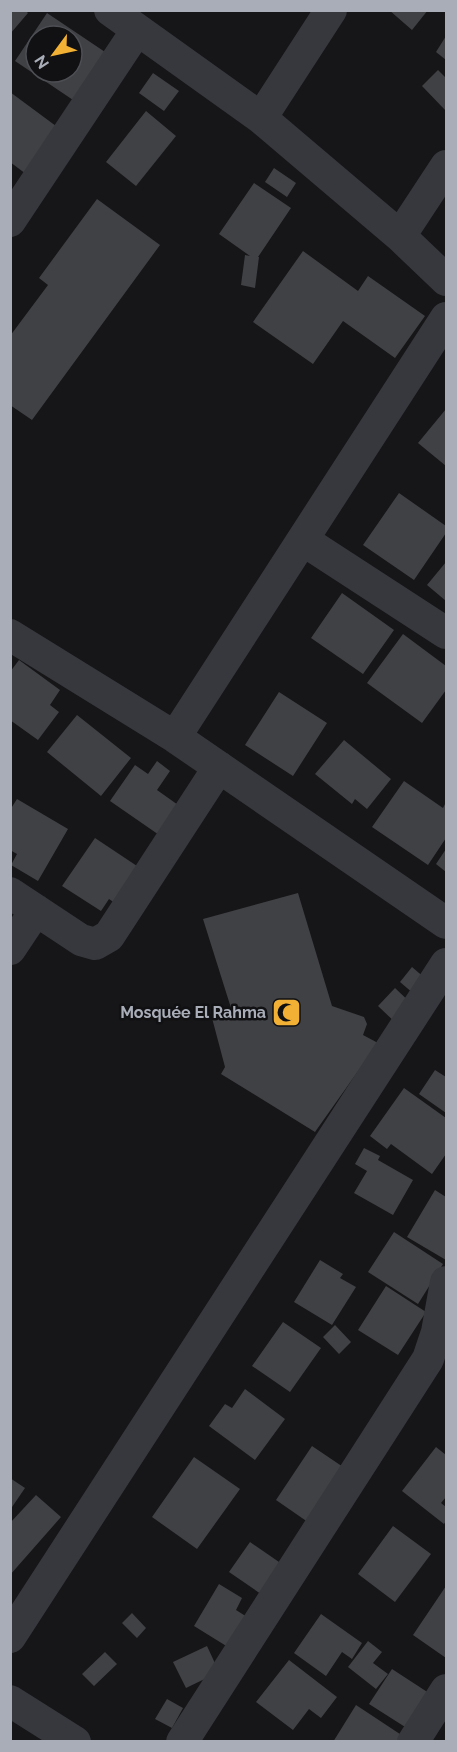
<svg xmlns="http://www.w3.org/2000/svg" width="457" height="1752" font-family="Raleway,sans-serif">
<rect width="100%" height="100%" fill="#161618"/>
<!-- building -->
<path fill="#404145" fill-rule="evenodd" d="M 10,10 L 25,10 L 28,13 L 10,34 Z
M 389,10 L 428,10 L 412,30 Z
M 47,13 L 114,58 L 82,106 L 15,61 ZM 36,36 L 72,36 L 72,72 L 36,72 Z
M 446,36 L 446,60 L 436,52 Z
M 438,70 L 446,78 L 446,111 L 422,86 Z
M 153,73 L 179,91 L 164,111 L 139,93 Z
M 10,92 L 60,129 L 26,174 L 10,162 Z
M 146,111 L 176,136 L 136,186 L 106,162 Z
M 274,168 L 296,183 L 287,197 L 265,182 Z
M 254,183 L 291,208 L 258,257 L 259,257 L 255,288 L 241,285 L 245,255 L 250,256 L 219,234 Z
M 97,199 L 160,245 L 32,420 L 10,405 L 10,381 L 12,379 L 10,378 L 10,336 L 48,285 L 39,278 Z
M 303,251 L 358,291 L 368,276 L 425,316 L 395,358 L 343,321 L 313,364 L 253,322 Z
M 446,409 L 446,466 L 418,443 Z
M 399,493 L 446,526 L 446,533 L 414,580 L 363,545 Z
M 446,562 L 446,601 L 427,585 Z
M 342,593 L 394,630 L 363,674 L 311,638 Z
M 403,634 L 446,666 L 446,690 L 422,723 L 367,683 Z
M 19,660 L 60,690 L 50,705 L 59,712 L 38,740 L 10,720 L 10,672 Z
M 279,692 L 327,723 L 293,776 L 245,745 Z
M 77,715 L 131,758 L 101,796 L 47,752 Z
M 344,740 L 391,779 L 367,809 L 355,799 L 352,804 L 315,774 Z
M 157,761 L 170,771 L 157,790 L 195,817 L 175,846 L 110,801 L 135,765 L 148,774 Z
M 404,781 L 443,808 L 446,802 L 446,838 L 428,865 L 372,827 Z
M 17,799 L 68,829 L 38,881 L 11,865 L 17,854 L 10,850 L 10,810 Z
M 95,838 L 152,876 L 128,912 L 109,899 L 101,911 L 62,886 Z
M 446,849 L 446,872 L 436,864 Z
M 298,893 L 332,1006 L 364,1017 L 367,1024 L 363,1035 L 378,1043 L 315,1132 L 221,1074 L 225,1067 L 212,1018 L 231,1008 L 203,919 Z
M 412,967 L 426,979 L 414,994 L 400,982 Z
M 395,988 L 416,1008 L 399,1026 L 378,1006 Z
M 435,1070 L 446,1077 L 446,1113 L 419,1094 Z
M 404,1088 L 446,1118 L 446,1154 L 432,1174 L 391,1144 L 387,1149 L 370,1136 Z
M 364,1148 L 380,1156 L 378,1160 L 413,1180 L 393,1215 L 354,1193 L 367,1171 L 355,1164 Z
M 435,1190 L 446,1197 L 446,1260 L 407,1237 Z
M 394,1232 L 443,1264 L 418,1304 L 368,1272 Z
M 320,1260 L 343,1274 L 340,1278 L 356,1287 L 332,1325 L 294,1302 Z
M 386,1286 L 426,1312 L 398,1355 L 358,1330 Z
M 283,1322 L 321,1348 L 290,1392 L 252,1366 Z
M 335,1325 L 351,1342 L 339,1354 L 323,1337 Z
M 245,1389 L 285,1419 L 255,1460 L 209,1426 L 225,1404 L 232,1408 Z
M 312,1446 L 352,1473 L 315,1527 L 276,1500 Z
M 436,1447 L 446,1455 L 446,1497 L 441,1503 L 446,1507 L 446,1521 L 444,1524 L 402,1491 Z
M 194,1457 L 240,1489 L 197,1549 L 152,1517 Z
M 10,1478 L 25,1488 L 10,1510 Z
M 36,1495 L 61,1517 L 10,1575 L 10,1523 Z
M 393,1526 L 431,1554 L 395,1602 L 358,1574 Z
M 250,1542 L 295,1573 L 274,1603 L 229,1572 Z
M 219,1584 L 242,1598 L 236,1610 L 255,1622 L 236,1652 L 194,1626 Z
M 446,1586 L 446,1658 L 413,1635 Z
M 132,1613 L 146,1628 L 137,1638 L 122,1623 Z
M 321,1614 L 362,1643 L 352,1659 L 342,1652 L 326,1676 L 294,1653 Z
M 368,1641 L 382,1652 L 373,1663 L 388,1674 L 376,1689 L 348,1667 Z
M 207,1646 L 219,1672 L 186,1688 L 173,1662 Z
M 105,1652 L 117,1664 L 94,1686 L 82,1674 Z
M 289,1660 L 337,1697 L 321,1718 L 309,1709 L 293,1730 L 256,1702 Z
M 392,1669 L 435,1697 L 413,1732 L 369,1704 Z
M 167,1699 L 183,1708 L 172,1728 L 155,1719 Z
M 356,1705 L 412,1742 L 333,1742 Z"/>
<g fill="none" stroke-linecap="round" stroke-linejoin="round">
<!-- minor -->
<path stroke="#37383d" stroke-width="32" d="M 110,10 L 261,118 L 400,236 L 446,280
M 261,118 L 331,10
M 10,221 L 137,30
M 400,236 L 446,166
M 303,540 L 446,633
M 10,635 L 175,737 L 446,923
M 175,737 L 446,318
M 10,893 L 81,940 L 95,944 L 109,936 L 219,767
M 10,949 L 36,910
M 10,1637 L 446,964
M 10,1701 L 75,1742
M 182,1742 L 428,1359 L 437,1332 L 446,1282
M 413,1742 L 446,1690"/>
</g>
<!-- icons -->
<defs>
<symbol id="mosque-square" viewBox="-11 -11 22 22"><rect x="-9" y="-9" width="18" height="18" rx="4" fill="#f2b134" stroke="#111113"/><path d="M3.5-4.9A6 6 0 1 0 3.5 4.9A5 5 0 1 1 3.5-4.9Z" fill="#111"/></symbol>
</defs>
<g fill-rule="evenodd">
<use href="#mosque-square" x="270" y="996" width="33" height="33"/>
</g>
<g text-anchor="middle" stroke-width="5" stroke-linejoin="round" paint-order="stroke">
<!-- poi labels -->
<g font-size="16" font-weight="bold" fill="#a8adb8" stroke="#111113" text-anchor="end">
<text x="266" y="1018">Mosquée El Rahma</text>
</g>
</g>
<!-- border -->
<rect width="457" height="1752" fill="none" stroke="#a8adb8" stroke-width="24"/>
<!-- north arrow -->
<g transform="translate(54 54) rotate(237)"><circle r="28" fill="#111113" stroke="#4d4f55" stroke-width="1.5"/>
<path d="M0-4.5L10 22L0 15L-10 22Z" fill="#f2b134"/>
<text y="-9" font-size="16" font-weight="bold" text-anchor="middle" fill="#a8adb8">N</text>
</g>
</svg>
